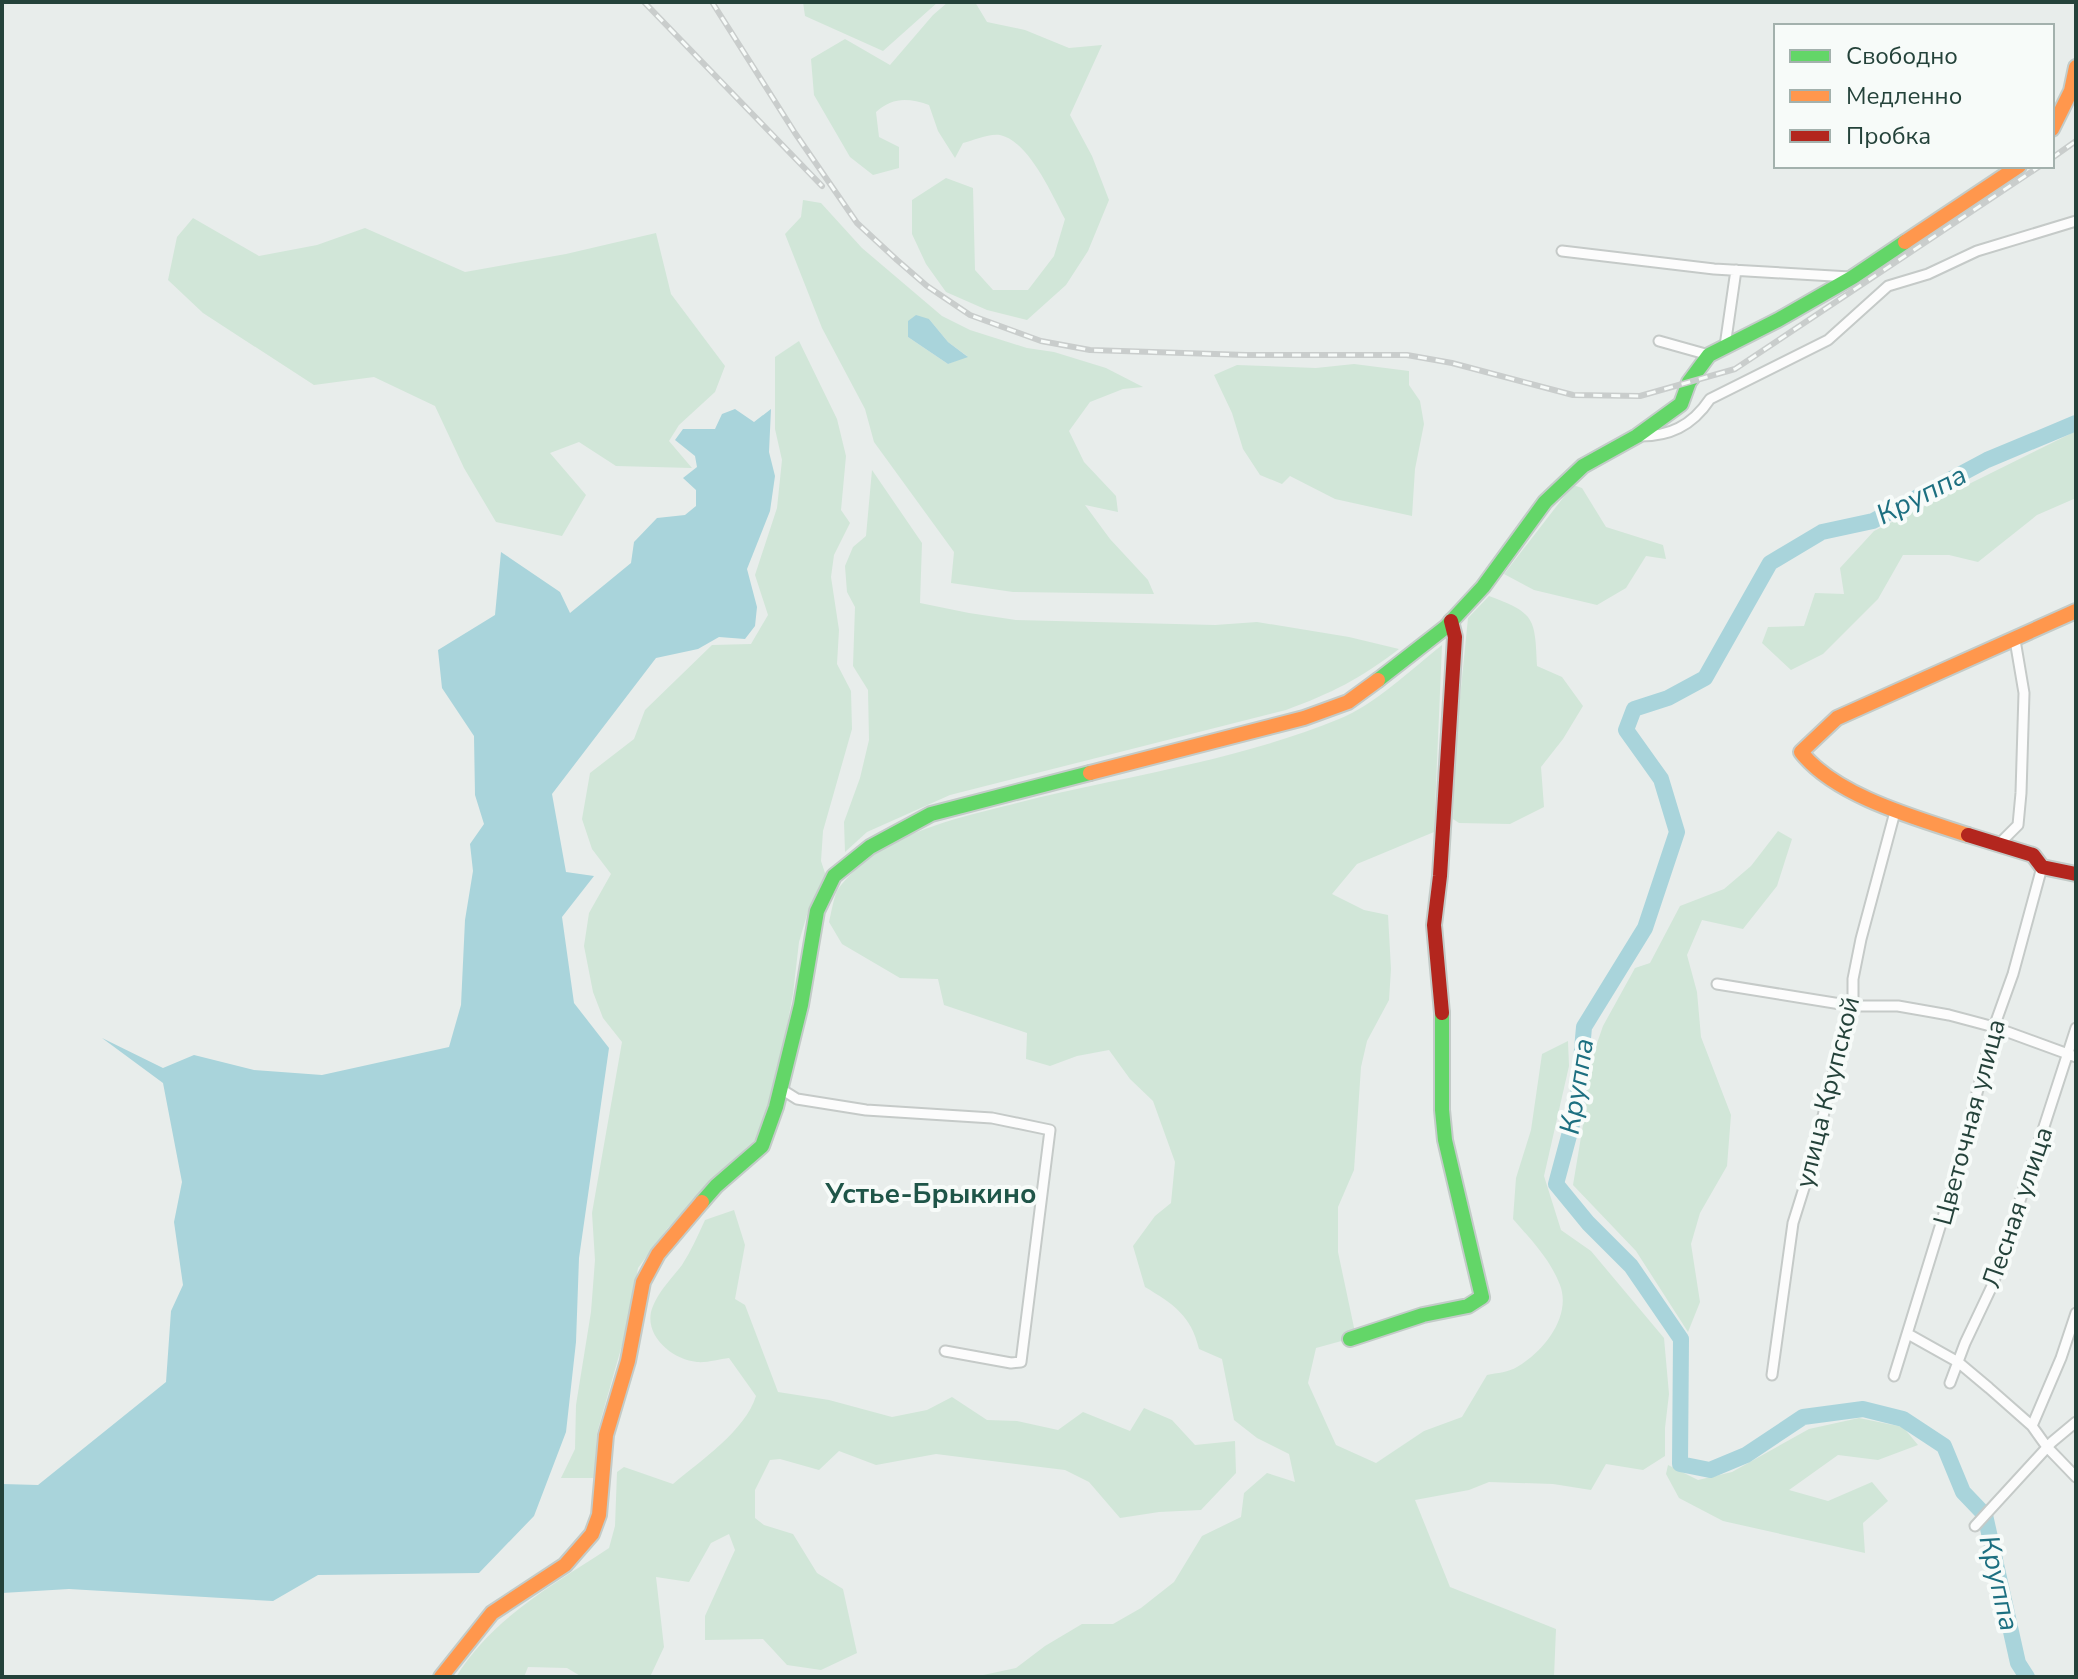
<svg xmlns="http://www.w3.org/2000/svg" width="2078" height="1679" font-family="'Nunito Sans',sans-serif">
<rect width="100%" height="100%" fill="#e8edeb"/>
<!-- green -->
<path fill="#d1e6d8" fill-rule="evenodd" d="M 803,2 L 938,2 L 883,51 L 805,16 Z
M 948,2 L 975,2 L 987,22 L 1025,30 L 1069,48 L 1102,45 L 1070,115 L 1092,156 L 1109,200 L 1088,251 L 1066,285 L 1027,320 L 987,310 L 946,292 L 926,264 L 912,234 L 912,200 L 946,178 L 973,188 L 975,270 L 993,290 L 1028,290 L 1054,256 L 1065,219 C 1052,195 1029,141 1000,135 C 990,133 974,140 963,143 L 955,158 L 938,131 L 929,105 C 908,98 893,97 876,112 L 879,137 L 899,147 L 899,168 L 873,175 L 850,157 L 814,95 L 811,59 L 845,39 L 890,65 L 933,15 Z
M 803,200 L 821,203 L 862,248 L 942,316 L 970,330 L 1027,348 L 1054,352 L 1106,368 L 1143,387 L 1123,389 L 1090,402 L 1069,431 L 1084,462 L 1116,496 L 1118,512 L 1085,505 L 1110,539 L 1148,580 L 1154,594 L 1013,592 L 951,583 L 954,552 L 874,442 L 865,409 L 822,328 L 785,234 L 801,217 ZM 929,319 L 948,342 L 967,356 L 948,364 L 908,337 Z
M 193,218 L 259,256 L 317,245 L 365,228 L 465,272 L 566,254 L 656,233 L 671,294 L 725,366 L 715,392 L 679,425 L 669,441 L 692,468 L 616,466 L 579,442 L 550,453 L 586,495 L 562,536 L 496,522 L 464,468 L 435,406 L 374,377 L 314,385 L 203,313 L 168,280 L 177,237 Z
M 799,341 L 837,419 L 846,456 L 841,510 L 850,523 L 834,555 L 831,577 L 839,630 L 837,664 L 851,691 L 852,729 L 823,831 L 821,861 L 826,876 L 809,908 L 799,942 L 793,994 L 780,1063 L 773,1093 L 756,1139 L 724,1168 L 667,1229 L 638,1268 L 630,1317 L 597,1433 L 594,1478 L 561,1478 L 575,1449 L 576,1405 L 591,1312 L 595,1260 L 592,1213 L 622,1042 L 603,1018 L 593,992 L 584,946 L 589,913 L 611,874 L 592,849 L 582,819 L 590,773 L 634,739 L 645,710 L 712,645 L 751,644 L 768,615 L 755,575 L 777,508 L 782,460 L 775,429 L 775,357 Z
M 1354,364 L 1409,371 L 1409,385 L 1420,401 L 1424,424 L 1415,469 L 1412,516 L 1335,499 L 1290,476 L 1282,484 L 1260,475 L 1243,449 L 1232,413 L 1214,375 L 1237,365 L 1316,368 Z
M 2076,431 L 2076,498 L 2037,515 L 1978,562 L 1949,555 L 1903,555 L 1878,599 L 1823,654 L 1791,670 L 1762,643 L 1768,627 L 1804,626 L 1815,593 L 1844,594 L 1840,568 L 1874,531 Z
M 872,470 L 922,543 L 920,603 L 969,613 L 1016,620 L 1215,625 L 1257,622 L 1349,637 L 1399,649 C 1360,679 1332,693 1286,710 L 950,795 L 867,832 L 845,852 L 844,822 L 860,778 L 869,740 L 868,690 L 853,666 L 855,607 L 847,592 L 845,566 L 853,547 L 866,536 Z
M 1573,485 L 1582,488 L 1606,527 L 1663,545 L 1666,559 L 1646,556 L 1626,588 L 1597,605 L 1534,590 L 1504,574 Z
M 1489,596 C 1535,613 1535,618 1537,666 L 1562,677 L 1583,706 L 1563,739 L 1541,767 L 1544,807 L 1510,824 L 1459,823 L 1453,819 L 1455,748 L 1468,618 Z
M 1442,645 L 1434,832 L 1357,864 L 1332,894 L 1364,910 L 1388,915 L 1391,969 L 1389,1000 L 1367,1041 L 1361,1067 L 1354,1170 L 1338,1207 L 1338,1252 L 1356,1337 L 1316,1348 L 1308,1383 L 1336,1445 L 1376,1463 L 1424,1431 L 1462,1417 L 1487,1375 C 1497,1373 1509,1372 1517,1367 C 1543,1352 1572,1317 1560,1285 C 1550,1259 1531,1240 1513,1219 L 1516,1178 L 1531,1130 L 1542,1054 L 1568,1041 L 1569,1066 L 1544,1176 L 1561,1230 L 1591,1251 L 1664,1338 L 1669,1394 L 1665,1428 L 1665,1456 L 1643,1470 L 1606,1464 L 1591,1490 L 1553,1484 L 1489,1482 L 1469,1490 L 1415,1500 L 1450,1587 L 1556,1629 L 1554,1677 L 974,1677 L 1016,1668 L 1045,1646 L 1082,1624 L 1113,1624 L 1141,1608 L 1174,1582 L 1202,1536 L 1241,1517 L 1244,1493 L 1267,1473 L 1295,1482 L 1289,1454 L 1257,1438 L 1234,1420 L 1222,1359 L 1199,1349 C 1191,1315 1173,1304 1145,1287 L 1133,1246 L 1155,1216 L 1171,1203 L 1175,1162 L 1153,1101 L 1130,1079 L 1109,1050 L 1077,1056 L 1050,1066 L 1026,1059 L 1027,1033 L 944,1005 L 938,979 L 900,978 L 842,944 L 829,922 C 831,913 833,902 836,893 C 841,882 860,865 870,858 C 909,829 958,818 1005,806 C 1116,777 1232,763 1339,719 C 1373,706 1413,668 1442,645 Z
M 1778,831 L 1792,839 L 1777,886 L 1743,929 L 1702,920 L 1687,955 L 1697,992 L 1701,1037 L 1731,1115 L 1727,1166 L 1700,1213 L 1691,1244 L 1700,1302 L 1688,1332 L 1636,1251 L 1573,1185 L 1584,1119 L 1587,1072 L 1603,1026 L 1635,968 L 1650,963 L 1680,906 L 1724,889 L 1751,866 Z
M 734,1210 L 745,1245 L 735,1299 L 745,1305 L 778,1392 L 829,1400 L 892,1417 L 927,1410 L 952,1397 L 987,1420 L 1017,1421 L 1058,1430 L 1083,1412 L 1130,1431 L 1144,1408 L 1172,1420 L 1195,1445 L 1235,1441 L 1236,1473 L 1201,1510 L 1159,1512 L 1120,1518 L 1089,1482 L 1065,1470 L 936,1454 L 876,1465 L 839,1451 L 819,1470 L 780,1459 L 770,1460 L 755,1490 L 755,1518 L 764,1525 L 793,1534 L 817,1573 L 843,1589 L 857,1653 L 821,1670 L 787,1665 L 763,1639 L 705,1640 L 705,1616 L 735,1550 L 729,1534 L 711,1543 L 689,1582 L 656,1577 L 664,1647 L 650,1677 L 582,1677 L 567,1668 L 528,1667 L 524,1677 L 456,1677 C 492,1618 553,1585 609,1548 L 615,1526 L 617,1472 L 624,1467 L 673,1484 C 700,1461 745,1431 756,1396 L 729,1358 C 719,1359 707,1363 697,1362 C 672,1360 641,1334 653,1306 C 659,1291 672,1278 682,1265 C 691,1251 698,1235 705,1220 Z
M 1859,1418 L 1903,1427 L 1918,1445 L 1878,1460 L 1838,1455 L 1789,1490 L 1828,1501 L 1872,1482 L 1888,1501 L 1863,1523 L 1865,1553 L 1723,1521 L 1679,1498 L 1666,1474 L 1668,1465 L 1698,1480 L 1732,1472 L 1809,1429 Z"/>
<!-- water -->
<path fill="#a9d4db" d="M 916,315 L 929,319 L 948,342 L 968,357 L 948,364 L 908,337 L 908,321 Z
M 735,409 L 754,422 L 771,409 L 769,452 L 775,476 L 770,511 L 747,569 L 757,607 L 755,626 L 745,639 L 719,637 L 698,649 L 656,658 L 552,794 L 566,872 L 594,876 L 562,917 L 574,1003 L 609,1048 L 579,1258 L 576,1342 L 566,1432 L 534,1516 L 479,1573 L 318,1575 L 273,1601 L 69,1589 L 2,1593 L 2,1484 L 38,1485 L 166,1382 L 171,1311 L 183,1285 L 174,1222 L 182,1182 L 163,1083 L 102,1038 L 163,1068 L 194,1055 L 254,1070 L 322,1075 L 449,1047 L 461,1005 L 465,920 L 473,871 L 470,844 L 484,824 L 475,795 L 474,736 L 442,688 L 438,650 L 495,615 L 501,552 L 560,592 L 570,613 L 631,563 L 634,542 L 657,518 L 685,515 L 696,506 L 696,490 L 683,478 L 697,467 L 695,456 L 675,440 L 683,429 L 715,429 L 722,414 Z"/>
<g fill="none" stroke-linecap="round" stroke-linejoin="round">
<!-- river -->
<path stroke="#a9d4db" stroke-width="16" d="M 2027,1677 L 2018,1663 L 1985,1515 L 1963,1492 L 1944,1446 L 1903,1419 L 1863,1409 L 1803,1417 L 1746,1455 L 1710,1470 L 1680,1464 L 1681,1339 L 1631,1266 L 1588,1223 L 1556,1184 L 1577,1106 L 1584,1027 L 1645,928 L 1677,832 L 1661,779 L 1626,730 L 1634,709 L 1668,698 L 1705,678 L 1770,563 L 1822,532 L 1873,521 L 1987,460 L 2076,423"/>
<defs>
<path id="street" d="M 1562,251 L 1714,269 L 1850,277
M 1659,341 L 1709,355
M 1725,346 L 1736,270
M 1637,436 C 1669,437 1692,426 1710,399 L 1828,340 L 1888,286 L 1928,274 L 1977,251 L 2076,221
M 1998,845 L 2018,825 L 2021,793 L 2024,693 L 2015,640
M 1717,984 L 1853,1006 L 1898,1006 L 1949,1015 L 1994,1027 L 2076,1057
M 781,1089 L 797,1099 L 866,1110 L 992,1118 L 1050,1130 L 1021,1362 L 1011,1363 L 945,1351
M 1908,1334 L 1958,1362 L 1989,1388 L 2032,1426 L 2047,1447 L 2076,1477
M 1772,1375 L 1793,1223 L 1814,1156 L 1831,1081 L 1853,1006 L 1853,979 L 1861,939 L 1895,812
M 1894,1376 L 1956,1175 L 1994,1027 L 2013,974 L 2042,867
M 1950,1383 L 1965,1343 L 1993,1284 L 2076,1028
M 2032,1426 L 2061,1358 L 2076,1313
M 1975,1526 L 2052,1442 L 2076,1422"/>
<path id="fast" d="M 1378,680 L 1446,627 L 1483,587 L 1545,502 L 1583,466 L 1637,436 L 1681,404 L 1689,382 L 1709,355 L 1778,320 L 1853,277 L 1905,242
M 702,1202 L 716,1186 L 762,1146 L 776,1107 L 801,1005 L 817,911 L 834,876 L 870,847 L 931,814 L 1090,773
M 1350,1339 L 1423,1315 L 1468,1306 L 1482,1297 L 1445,1140 L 1442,1110 L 1442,1013"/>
<path id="slow" d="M 2052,129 L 2071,91 L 2076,67
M 1905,242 L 2019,166
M 1090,773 L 1304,718 L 1348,702 L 1378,680
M 1968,835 C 1916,818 1835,796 1801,752 L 1837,718 L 2076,611
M 441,1677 L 492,1613 L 565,1565 L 592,1534 L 599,1515 L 606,1435 L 628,1361 L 643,1282 L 658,1254 L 702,1202"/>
<path id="jam" d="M 1968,835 L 2033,855 L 2042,867 L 2076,874
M 1442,1013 L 1434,925 L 1440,876 L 1455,637 L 1451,621"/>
</defs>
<!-- street casing -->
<use href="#street" stroke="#c5cac8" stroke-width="13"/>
<!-- fast casing -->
<use href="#fast" stroke="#c3cbc8" stroke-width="18"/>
<!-- slow casing -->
<use href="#slow" stroke="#c3cbc8" stroke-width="18"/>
<!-- jam casing -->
<use href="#jam" stroke="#c3cbc8" stroke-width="18"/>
<!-- street -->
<use href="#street" stroke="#fcfcfc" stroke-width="9"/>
<!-- fast -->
<use href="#fast" stroke="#63d668" stroke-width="14"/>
<!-- slow -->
<use href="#slow" stroke="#ff974d" stroke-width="14"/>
<!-- jam -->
<use href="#jam" stroke="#b3261e" stroke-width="14"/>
<defs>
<path id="rail" d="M 644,2 L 822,186
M 712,2 L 795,133 L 857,223 L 897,260 L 927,286 L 970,315 L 1041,341 L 1090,350 L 1246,355 L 1407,355 L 1452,363 L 1573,395 L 1640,396 L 1735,369 L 2040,166
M 2052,158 L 2076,141"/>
</defs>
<!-- rail casing -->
<use href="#rail" stroke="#c9cdcc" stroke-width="6"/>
<!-- rail -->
<use href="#rail" stroke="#f7fbf9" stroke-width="3" stroke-dasharray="9" stroke-linecap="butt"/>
</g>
<g text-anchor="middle" stroke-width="8" stroke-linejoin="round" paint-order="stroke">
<!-- street labels -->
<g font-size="26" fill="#24423a" stroke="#f7fbf9">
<text transform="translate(1827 1092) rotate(-76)" y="9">улица Крупской</text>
<text transform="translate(1969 1122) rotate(-75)" y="9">Цветочная улица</text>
<text transform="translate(2017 1207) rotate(-71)" y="9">Лесная улица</text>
</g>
<!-- water labels -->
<g font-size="28" font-style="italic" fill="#1c6f80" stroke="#f7fbf9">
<text transform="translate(1921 494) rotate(-27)" y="10">Круппа</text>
<text transform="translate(1576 1086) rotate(-81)" y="10">Круппа</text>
<text transform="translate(2000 1583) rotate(77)" y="10">Круппа</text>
</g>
<!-- neighbourhood labels -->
<g font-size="28" font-weight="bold" fill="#1f5548" stroke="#f7fbf9">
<text x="931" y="1203">Устье-Брыкино</text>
</g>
</g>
<!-- border -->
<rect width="2078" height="1679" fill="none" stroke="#24423a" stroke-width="8"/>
<!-- legend -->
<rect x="1774" y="24" width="280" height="144" fill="#f7fbf9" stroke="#a3b1ad" stroke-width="2"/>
<rect x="1790" y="50" width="40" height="12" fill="#63d668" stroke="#a3b1ad" stroke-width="2"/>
<text x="1846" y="64" font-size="24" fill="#24423a">Свободно</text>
<rect x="1790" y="90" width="40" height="12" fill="#ff974d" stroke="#a3b1ad" stroke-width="2"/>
<text x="1846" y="104" font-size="24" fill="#24423a">Медленно</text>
<rect x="1790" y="130" width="40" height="12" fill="#b3261e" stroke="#a3b1ad" stroke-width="2"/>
<text x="1846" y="144" font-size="24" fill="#24423a">Пробка</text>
</svg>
